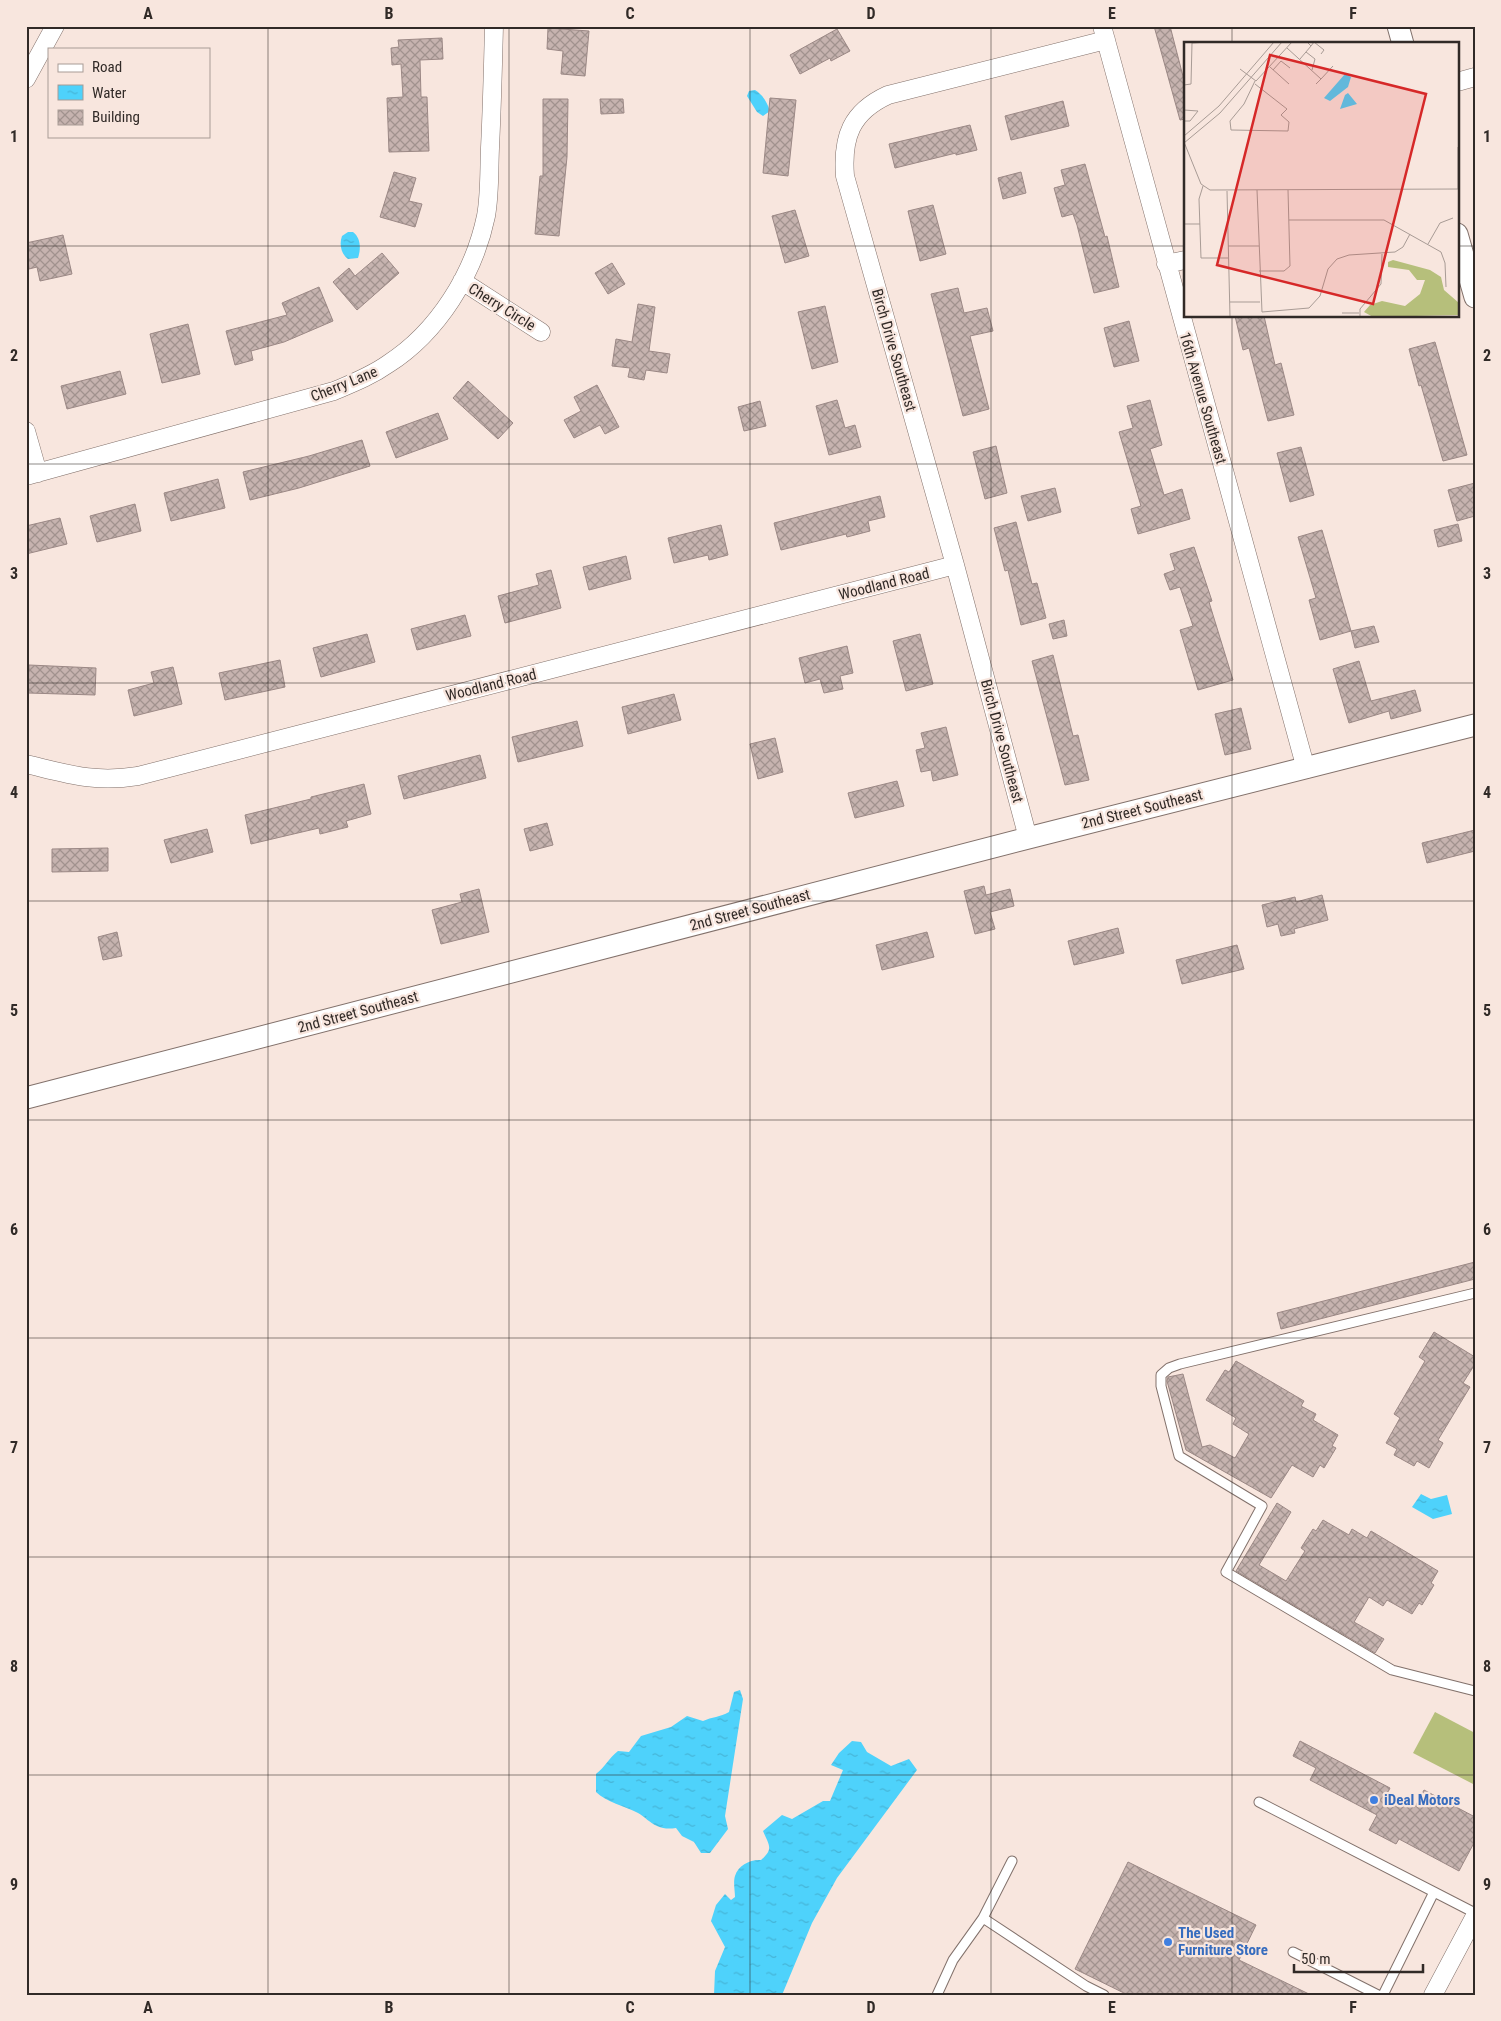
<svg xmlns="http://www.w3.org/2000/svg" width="1501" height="2021" font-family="'Roboto Condensed',sans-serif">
<defs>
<pattern id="water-ripples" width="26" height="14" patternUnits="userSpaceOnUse" patternTransform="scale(1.25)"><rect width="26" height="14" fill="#4ed2fb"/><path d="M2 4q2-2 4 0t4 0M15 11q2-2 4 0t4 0" fill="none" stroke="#45b4d7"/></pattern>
<pattern id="building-cross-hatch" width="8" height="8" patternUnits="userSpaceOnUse" patternTransform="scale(1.25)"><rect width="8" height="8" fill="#c6b3af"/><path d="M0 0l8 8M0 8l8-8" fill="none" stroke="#a1928e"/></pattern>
</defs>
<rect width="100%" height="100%" fill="#f8e6de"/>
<!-- grass -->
<path fill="#b6bf7b" d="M 1435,1712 L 1475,1733 L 1475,1785 L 1413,1753 Z"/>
<!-- water -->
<path fill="url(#water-ripples)" d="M 755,90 C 763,95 767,102 770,111 L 763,116 L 757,112 L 747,96 L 749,91 Z
M 348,232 L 353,232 C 361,238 361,249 358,258 L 348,259 C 341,254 339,244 342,236 Z
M 1421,1494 L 1431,1499 L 1447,1495 L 1452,1514 L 1433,1519 L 1412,1507 Z
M 740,1690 L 743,1699 L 725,1816 L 728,1829 L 710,1853 L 701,1853 L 694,1842 L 682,1836 L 676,1828 C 669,1829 664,1829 657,1826 C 650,1823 645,1817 638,1813 C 625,1806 606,1802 596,1792 L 596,1774 C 605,1767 609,1758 618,1751 L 629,1752 L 641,1736 L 671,1727 L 687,1716 L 703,1721 C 712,1717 720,1717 729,1712 L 734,1692 Z
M 852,1741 L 861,1742 L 867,1752 L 891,1766 L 909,1759 L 917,1770 L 837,1878 L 812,1923 L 782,1995 L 714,1995 L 715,1971 L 725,1947 L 711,1921 L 716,1905 L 725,1894 L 731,1900 L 735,1897 C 735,1891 733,1882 735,1876 C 738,1865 751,1859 761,1860 C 774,1849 769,1845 763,1831 L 782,1815 L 792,1819 L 823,1801 L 830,1801 L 843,1770 L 831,1765 L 839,1753 Z"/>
<!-- building -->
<path fill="url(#building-cross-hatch)" stroke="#9b8885" d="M 1154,26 L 1170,26 L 1185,84 L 1185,119 L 1180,120 Z
M 548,28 L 589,31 L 585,76 L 561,74 L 563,51 L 547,49 Z
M 837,29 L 850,51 L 831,61 L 830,58 L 800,74 L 790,55 Z
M 442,38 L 443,59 L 420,60 L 421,97 L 427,97 L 429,151 L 389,152 L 387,98 L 403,97 L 401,64 L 392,65 L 391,48 L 399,47 L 398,40 Z
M 770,98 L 796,100 L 788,176 L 763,173 Z
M 543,99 L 568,99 L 567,157 L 559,236 L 535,234 L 540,176 L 543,176 Z
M 600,99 L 623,99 L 624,113 L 601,114 Z
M 1063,101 L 1069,126 L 1011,140 L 1005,116 Z
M 970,125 L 977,150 L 956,155 L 956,153 L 895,168 L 889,144 Z
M 1085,164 L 1105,237 L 1107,236 L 1119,287 L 1094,293 L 1077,225 L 1073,214 L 1062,217 L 1054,188 L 1065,185 L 1061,170 Z
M 394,172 L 416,178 L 409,201 L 422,204 L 415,227 L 380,217 Z
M 1021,172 L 1026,193 L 1003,199 L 998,178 Z
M 933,205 L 946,254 L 920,261 L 908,211 Z
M 795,210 L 809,256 L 785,263 L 772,216 Z
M 63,235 L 72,274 L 40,281 L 37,267 L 29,269 L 26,243 Z
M 382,253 L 399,273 L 357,310 L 333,282 L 349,268 L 355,276 Z
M 612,263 L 625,284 L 608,294 L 595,273 Z
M 319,287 L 333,321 L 284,342 L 251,351 L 253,360 L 235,365 L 226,331 L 287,315 L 282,303 Z
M 958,288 L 964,313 L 987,308 L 993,331 L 970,336 L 989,409 L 963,416 L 931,294 Z
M 638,304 L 655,307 L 649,351 L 670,354 L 667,373 L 646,370 L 644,380 L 628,377 L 630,368 L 612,366 L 616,339 L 632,342 Z
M 825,306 L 838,362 L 812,369 L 798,312 Z
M 1235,316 L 1264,316 L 1275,365 L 1281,363 L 1294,415 L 1268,421 L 1249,348 L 1243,350 Z
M 1129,321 L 1139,361 L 1114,367 L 1104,328 Z
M 188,324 L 200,374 L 162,383 L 150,334 Z
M 1435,342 L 1467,455 L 1443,461 L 1421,385 L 1419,386 L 1409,349 Z
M 120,371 L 126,394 L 67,409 L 61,386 Z
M 468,381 L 513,423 L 498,439 L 453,398 Z
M 597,385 L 619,427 L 605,434 L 600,425 L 574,438 L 564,420 L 581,411 L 574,397 Z
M 837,400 L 845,428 L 855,425 L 861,447 L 829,455 L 816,406 Z
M 1150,400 L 1162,445 L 1150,449 L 1164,495 L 1182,489 L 1190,519 L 1138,534 L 1131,509 L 1141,506 L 1119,432 L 1133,428 L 1127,406 Z
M 760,401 L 766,426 L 744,431 L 738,407 Z
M 438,413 L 448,439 L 396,458 L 386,432 Z
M 362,440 L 370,466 L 299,488 L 250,500 L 243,472 L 309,456 Z
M 996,446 L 1007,493 L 985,499 L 973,452 Z
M 1301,447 L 1314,495 L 1290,502 L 1277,453 Z
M 218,479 L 225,508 L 171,521 L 164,493 Z
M 1475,483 L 1475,516 L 1457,521 L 1448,490 Z
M 1055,488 L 1061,512 L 1028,521 L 1021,496 Z
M 880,496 L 885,517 L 868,521 L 870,531 L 847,537 L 846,534 L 781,550 L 774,523 Z
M 135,504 L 141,531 L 97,542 L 90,516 Z
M 60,518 L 67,544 L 26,554 L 26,526 Z
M 1016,522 L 1032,584 L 1037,583 L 1046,618 L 1021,625 L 1008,570 L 1005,571 L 994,528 Z
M 1458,524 L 1462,541 L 1438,547 L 1434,530 Z
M 721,525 L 728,555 L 709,560 L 708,555 L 674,563 L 668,538 Z
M 1322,530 L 1351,631 L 1320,640 L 1309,600 L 1316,598 L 1298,537 Z
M 1194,547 L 1212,601 L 1209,602 L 1233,680 L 1198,690 L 1180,630 L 1193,626 L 1180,587 L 1170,590 L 1164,574 L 1175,570 L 1170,554 Z
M 626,556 L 631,579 L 589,590 L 583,567 Z
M 551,570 L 561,608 L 505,623 L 498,596 L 539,585 L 536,574 Z
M 465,615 L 471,636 L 417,650 L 411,629 Z
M 1064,620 L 1067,636 L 1053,639 L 1049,624 Z
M 1374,626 L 1379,642 L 1355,648 L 1351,631 Z
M 367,634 L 375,662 L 321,677 L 313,648 Z
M 920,634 L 933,684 L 906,691 L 893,641 Z
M 847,646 L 853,673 L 840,676 L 843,689 L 824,693 L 820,679 L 805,683 L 799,658 Z
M 1053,655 L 1073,736 L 1078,735 L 1089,780 L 1065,785 L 1032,661 Z
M 280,660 L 285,687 L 225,700 L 219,673 Z
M 1359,661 L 1371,701 L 1415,690 L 1421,711 L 1391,719 L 1389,711 L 1349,723 L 1333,669 Z
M 29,665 L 96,668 L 95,695 L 28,693 Z
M 173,667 L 182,704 L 134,716 L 128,690 L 154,683 L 151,672 Z
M 674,694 L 681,720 L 628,734 L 622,707 Z
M 1241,708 L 1251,749 L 1225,755 L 1215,714 Z
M 577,721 L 583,746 L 518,762 L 512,737 Z
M 946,727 L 958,775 L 933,781 L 931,770 L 921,772 L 916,750 L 925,748 L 921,733 Z
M 775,738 L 783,772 L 758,779 L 750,744 Z
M 480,755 L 486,778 L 404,799 L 398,776 Z
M 897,781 L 904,806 L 855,818 L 848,793 Z
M 364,784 L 371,814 L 346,821 L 348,827 L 320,834 L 319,828 L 251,844 L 245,815 L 311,799 L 311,797 Z
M 547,823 L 553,845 L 530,851 L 524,829 Z
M 207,829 L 213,852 L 171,863 L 164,840 Z
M 1475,830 L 1475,851 L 1427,863 L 1422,843 Z
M 108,848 L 108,871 L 52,872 L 52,849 Z
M 984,886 L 986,895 L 1010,889 L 1014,906 L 990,912 L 995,929 L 975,934 L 964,891 Z
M 479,889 L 489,932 L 441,944 L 432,910 L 462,902 L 460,894 Z
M 1322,895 L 1328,920 L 1294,929 L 1295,933 L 1281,936 L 1278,924 L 1267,927 L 1262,905 L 1295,897 L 1296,902 Z
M 1118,928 L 1124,953 L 1074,965 L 1068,941 Z
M 117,932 L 122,956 L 103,960 L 98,937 Z
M 927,932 L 934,957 L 882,970 L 876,945 Z
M 1237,945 L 1244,969 L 1182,984 L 1176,960 Z
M 1475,1262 L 1475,1279 L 1281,1329 L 1277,1313 Z
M 1434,1332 L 1475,1357 L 1475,1364 L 1463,1383 L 1470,1387 L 1438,1440 L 1443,1443 L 1429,1468 L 1417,1461 L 1414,1466 L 1394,1455 L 1397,1449 L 1386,1443 L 1400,1418 L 1394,1414 L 1425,1361 L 1419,1357 Z
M 1236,1361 L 1304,1401 L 1301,1406 L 1316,1414 L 1313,1420 L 1338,1435 L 1332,1446 L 1336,1448 L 1324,1468 L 1320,1465 L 1313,1477 L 1292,1465 L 1271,1498 L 1186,1450 L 1167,1381 L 1168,1377 L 1183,1374 L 1202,1447 L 1210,1445 L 1235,1458 L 1249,1434 L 1233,1424 L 1236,1418 L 1206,1400 L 1225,1370 L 1229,1372 Z
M 1277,1503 L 1291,1512 L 1259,1565 L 1286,1581 L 1305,1551 L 1301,1548 L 1313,1529 L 1316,1531 L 1323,1520 L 1349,1535 L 1352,1529 L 1367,1538 L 1371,1531 L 1438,1571 L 1431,1583 L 1434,1585 L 1422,1605 L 1419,1603 L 1412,1614 L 1387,1600 L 1383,1606 L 1369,1597 L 1354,1622 L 1384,1639 L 1375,1653 L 1236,1571 Z
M 1300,1741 L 1390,1788 L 1388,1792 L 1415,1807 L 1424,1790 L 1475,1817 L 1475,1841 L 1459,1871 L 1399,1839 L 1396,1844 L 1369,1830 L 1377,1815 L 1310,1780 L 1316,1768 L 1293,1756 Z
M 1128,1862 L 1256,1925 L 1239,1960 L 1311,1995 L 1128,1995 L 1075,1969 Z"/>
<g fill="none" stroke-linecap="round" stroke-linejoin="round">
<defs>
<path id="service" d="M 1475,1293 L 1180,1364 L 1169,1368 L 1161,1375 L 1161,1386 L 1179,1456 L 1262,1506 L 1226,1572 L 1392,1670 L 1475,1691
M 1259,1802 L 1475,1913
M 1012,1861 L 983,1918 L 1086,1986 L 1104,1995
M 1293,1952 L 1378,1995
M 937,1995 L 953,1960 L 983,1918
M 1383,1995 L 1434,1892"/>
<path id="minor" d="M 1102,26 L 1306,769
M 26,79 L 55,26
M 1457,82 L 1475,77
M 1166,264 L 1185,260
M 462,281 L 541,332
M 26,431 L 38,473
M 26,476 L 334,391 C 353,383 371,376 388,364 C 438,332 474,274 486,216 C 490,194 489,170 490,148 C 492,107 493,67 494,26
M 26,764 C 68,774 94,783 138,776 L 955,565
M 1028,838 L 955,565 L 845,176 C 842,137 851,112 888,95 L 1106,40
M 1433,1995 L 1475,1916"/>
<path id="tertiary" d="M 1398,26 L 1403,44
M 1457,234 L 1475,297
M 26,1098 L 1028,838 L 1475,725"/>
</defs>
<!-- service casing -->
<use href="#service" stroke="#82716b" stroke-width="11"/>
<!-- minor casing -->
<use href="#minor" stroke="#82716b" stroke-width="19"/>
<!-- tertiary casing -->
<use href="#tertiary" stroke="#82716b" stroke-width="23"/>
<!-- service -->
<use href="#service" stroke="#fff" stroke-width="9"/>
<!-- minor -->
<use href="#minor" stroke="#fff" stroke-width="18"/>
<!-- tertiary -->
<use href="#tertiary" stroke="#fff" stroke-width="21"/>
</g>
<!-- grid -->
<path fill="none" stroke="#312a27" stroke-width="1" stroke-opacity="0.55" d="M 268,26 L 268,1995M 509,26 L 509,1995M 750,26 L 750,1995M 991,26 L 991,1995M 1232,26 L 1232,44M 26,246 L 1185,246M 1457,246 L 1475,246M 1232,316 L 1232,1995M 26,464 L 1475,464M 26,683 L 1475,683M 26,901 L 1475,901M 26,1120 L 1475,1120M 26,1338 L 1475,1338M 26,1557 L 1475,1557M 26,1775 L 1475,1775"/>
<!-- markers -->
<g fill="#3f7fe0" stroke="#f8e6de" stroke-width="2">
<circle cx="1374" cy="1800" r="5"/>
<circle cx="1168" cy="1942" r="5"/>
</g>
<g text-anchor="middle" stroke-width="4.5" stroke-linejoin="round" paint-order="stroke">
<!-- street labels -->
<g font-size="15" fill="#312a27" stroke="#f8e6de">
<text transform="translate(502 307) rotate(32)" y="5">Cherry Circle</text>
<text transform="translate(894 350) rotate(74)" y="5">Birch Drive Southeast</text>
<text transform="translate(344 384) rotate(-22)" y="5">Cherry Lane</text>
<text transform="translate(1203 398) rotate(74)" y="5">16th Avenue Southeast</text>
<text transform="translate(884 584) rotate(-14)" y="5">Woodland Road</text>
<text transform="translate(491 685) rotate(-14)" y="5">Woodland Road</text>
<text transform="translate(1002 741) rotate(75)" y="5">Birch Drive Southeast</text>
<text transform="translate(1142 809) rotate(-14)" y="5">2nd Street Southeast</text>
<text transform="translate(750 910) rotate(-15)" y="5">2nd Street Southeast</text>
<text transform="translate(358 1012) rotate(-15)" y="5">2nd Street Southeast</text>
</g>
<!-- shop labels -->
<g font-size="15" font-weight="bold" fill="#366cbe" stroke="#f8e6de" text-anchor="start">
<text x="1384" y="1805">iDeal Motors</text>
<text x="1178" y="1938">The Used<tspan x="1178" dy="17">Furniture Store</tspan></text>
</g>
</g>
<!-- overview -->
<g transform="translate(1184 42)">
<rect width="275" height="275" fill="#f8e6de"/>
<path d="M 209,218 L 246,228 L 257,235 L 260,248 L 275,261 L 275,273 L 189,275 L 180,270 L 186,263 L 198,259 L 221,264 L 236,252 L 241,238 L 233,238 L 225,228 L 204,225 L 204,220 Z" fill="#b6bf7b"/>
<path d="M 161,32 L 167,35 L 164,45 L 146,59 L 140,56 ZM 164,51 L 173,62 L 156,67 L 161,53 Z" fill="#4ed2fb"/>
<path fill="none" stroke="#a89b95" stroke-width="1" d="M 127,4 L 130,0 L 140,8 L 137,12M 103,6 L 137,37 L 132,42M 122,10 L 131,17 L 128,28M 116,17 L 127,4 L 123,0M 86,25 L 105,42M 56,27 L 72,39 L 108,0M 89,28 L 97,19 L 106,26M 137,37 L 149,24M 71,42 L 103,67 L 97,73 L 105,80 L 104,89 L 47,88 L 46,79 L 60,62 L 71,39M 0,43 L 7,42 L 8,1 L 23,0M 0,68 L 14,69 L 6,79 L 0,79M 0,94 L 35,64 L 90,0M 0,100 L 17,142 L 26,148 L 275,147M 0,101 L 36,71 L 98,0M 19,144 L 15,157 L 17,216 L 44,216M 274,147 L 274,105M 73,148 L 78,270 L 125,266 L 136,254 L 144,227 L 153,217 L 165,213 L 211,210 L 219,205 L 226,192M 43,149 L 46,275M 105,178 L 200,178 L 257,210 L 261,221 L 262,245M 0,182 L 16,182M 244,202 L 256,181 L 269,176M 44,204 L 75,204M 75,229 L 100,229 L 106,224 L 104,148M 46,260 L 76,260M 158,271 L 175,271M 176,275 L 176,267 L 197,242 L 198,212"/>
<path fill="#d62828" fill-opacity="0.15" stroke="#d62828" stroke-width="2.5" d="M 86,13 L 242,52 L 189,262 L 33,223 Z"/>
<rect width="275" height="275" fill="none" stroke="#312a27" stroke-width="2.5"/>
</g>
<!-- border -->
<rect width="1501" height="2021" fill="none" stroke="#f8e6de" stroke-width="55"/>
<!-- legend -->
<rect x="48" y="48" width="162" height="90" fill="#f8e6de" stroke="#a89b95"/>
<rect x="58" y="64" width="25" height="8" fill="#ffffff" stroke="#a89b95"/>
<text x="92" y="72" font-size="15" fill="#312a27">Road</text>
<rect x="58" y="85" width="25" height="15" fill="url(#water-ripples)" stroke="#a89b95"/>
<text x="92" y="98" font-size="15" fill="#312a27">Water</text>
<rect x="58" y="110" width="25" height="15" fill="url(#building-cross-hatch)" stroke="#a89b95"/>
<text x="92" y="122" font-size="15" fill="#312a27">Building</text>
<!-- scale -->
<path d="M1294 1964v8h129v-8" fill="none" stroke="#312a27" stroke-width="2.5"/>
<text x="1301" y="1964" font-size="15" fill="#312a27" stroke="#f8e6de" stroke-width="4" paint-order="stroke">50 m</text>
<rect x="28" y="28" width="1446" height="1966" fill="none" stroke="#312a27" stroke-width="2"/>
<g font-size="16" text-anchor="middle" font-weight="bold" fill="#312a27">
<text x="148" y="19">A</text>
<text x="389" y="19">B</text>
<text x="630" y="19">C</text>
<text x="871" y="19">D</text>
<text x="1112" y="19">E</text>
<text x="1353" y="19">F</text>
<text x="14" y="142">1</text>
<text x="1487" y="142">1</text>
<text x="14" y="361">2</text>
<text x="1487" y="361">2</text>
<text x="14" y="579">3</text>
<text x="1487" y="579">3</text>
<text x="14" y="798">4</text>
<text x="1487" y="798">4</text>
<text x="14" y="1016">5</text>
<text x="1487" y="1016">5</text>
<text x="14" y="1235">6</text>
<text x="1487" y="1235">6</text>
<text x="14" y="1453">7</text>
<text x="1487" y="1453">7</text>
<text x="14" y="1672">8</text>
<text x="1487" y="1672">8</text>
<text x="14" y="1890">9</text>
<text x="1487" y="1890">9</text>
<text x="148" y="2013">A</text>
<text x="389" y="2013">B</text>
<text x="630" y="2013">C</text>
<text x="871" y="2013">D</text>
<text x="1112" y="2013">E</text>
<text x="1353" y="2013">F</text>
</g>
</svg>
